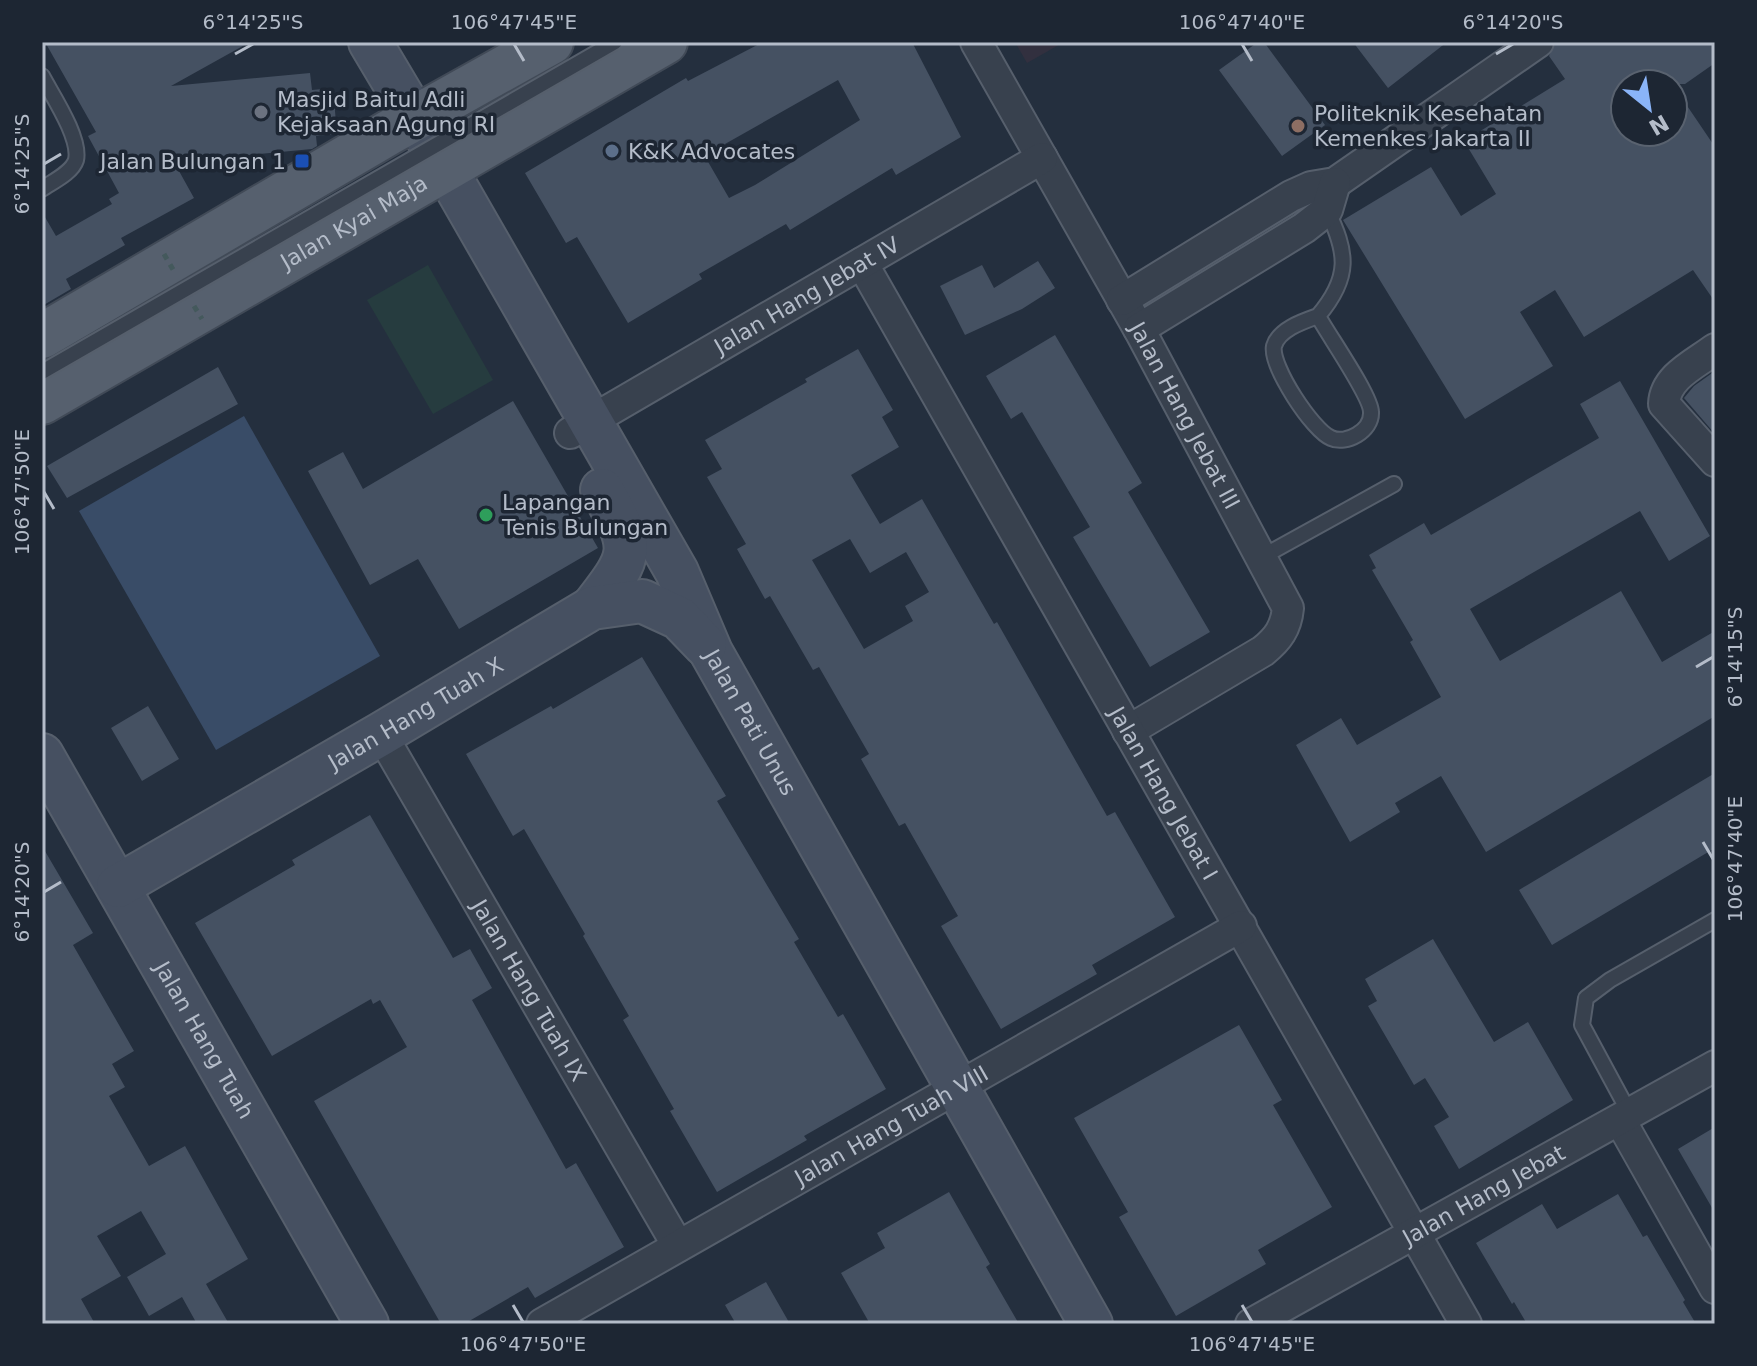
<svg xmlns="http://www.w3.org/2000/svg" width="1757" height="1366" font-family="'DejaVu Sans',sans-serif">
<rect width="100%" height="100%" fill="#242f3e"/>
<!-- medical -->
<path fill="#32303f" d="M 1015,42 L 1064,42 L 1027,63 Z"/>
<!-- green -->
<path fill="#263c3f" d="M 428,265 L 493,380 L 433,414 L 367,300 Z"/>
<!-- water -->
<path fill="#394c67" d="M 244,416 L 380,656 L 216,750 L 79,511 Z"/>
<!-- building -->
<path fill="#455162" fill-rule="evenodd" d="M 45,42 L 250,42 L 171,86 L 310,73 L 312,90 L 333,88 L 337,134 L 316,136 L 317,146 L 312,149 L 174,162 L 194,198 L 121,238 L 125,245 L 66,279 L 71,289 L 42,306 L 42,212 L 56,236 L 112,204 L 109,199 L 119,193 L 88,136 L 96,132 Z
M 763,42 L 912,42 L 961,137 L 896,175 L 892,168 L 790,230 L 786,224 L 699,274 L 702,279 L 628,323 L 577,237 L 566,243 L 525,173 L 686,78 L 688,81 ZM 838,80 L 860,120 L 755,185 L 729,198 L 707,160 L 728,148 L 725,144 Z
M 1258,42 L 1264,42 L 1325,125 L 1282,156 L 1219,70 Z
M 1353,42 L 1447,42 L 1388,88 Z
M 1556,42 L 1715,42 L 1715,63 L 1685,84 L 1625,84 L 1625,132 L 1673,132 L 1673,85 L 1715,147 L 1715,302 L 1693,270 L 1584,337 L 1555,290 L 1520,312 L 1553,366 L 1465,419 L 1343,220 L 1431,167 L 1461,216 L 1496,194 L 1464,141 L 1565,79 L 1549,56 Z
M 1038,261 L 1055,288 L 1022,309 L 965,335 L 940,286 L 982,265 L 994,288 Z
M 1055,335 L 1142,483 L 1128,492 L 1210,632 L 1150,667 L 1073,537 L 1090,527 L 1022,412 L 1011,419 L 986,376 Z
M 858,349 L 893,410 L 882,417 L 899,447 L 851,475 L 880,524 L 922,499 L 994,624 L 997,622 L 1107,816 L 1115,812 L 1175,917 L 1092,965 L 1097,974 L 1001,1029 L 941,926 L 958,916 L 905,823 L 899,826 L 861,759 L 869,754 L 819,667 L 813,670 L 770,596 L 765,599 L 737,549 L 746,544 L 707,477 L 722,469 L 705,440 L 807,382 L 805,379 ZM 850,539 L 870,573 L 906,552 L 929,592 L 905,606 L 913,621 L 864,649 L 812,560 Z
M 218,367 L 238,404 L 67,498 L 47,466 Z
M 1715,371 L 1715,434 L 1684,398 L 1694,386 Z
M 1620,381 L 1710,536 L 1669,561 L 1640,511 L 1470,609 L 1500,661 L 1621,591 L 1662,662 L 1715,631 L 1715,716 L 1486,852 L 1441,776 L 1395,803 L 1400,812 L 1350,842 L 1296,745 L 1341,718 L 1357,745 L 1441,697 L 1410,642 L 1413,640 L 1372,570 L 1376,568 L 1369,555 L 1424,523 L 1431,535 L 1599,438 L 1580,404 Z
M 513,401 L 598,548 L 459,629 L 418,559 L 370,585 L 308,471 L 343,452 L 363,489 Z
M 642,657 L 726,796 L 717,801 L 799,939 L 794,942 L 838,1017 L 843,1014 L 886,1089 L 804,1136 L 807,1140 L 717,1192 L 670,1111 L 674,1109 L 623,1020 L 629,1016 L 583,936 L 585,934 L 524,829 L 513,836 L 466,754 L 551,706 L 553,709 Z
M 148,706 L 179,759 L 142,781 L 111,728 Z
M 1715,773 L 1715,848 L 1552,945 L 1519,890 Z
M 370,815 L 453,958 L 470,949 L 492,988 L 472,1000 L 566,1169 L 576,1163 L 624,1247 L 535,1298 L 528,1287 L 464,1324 L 441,1324 L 314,1101 L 407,1047 L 380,1000 L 373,1004 L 371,999 L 272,1056 L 195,923 L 295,865 L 292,860 Z
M 42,846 L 93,933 L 73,945 L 134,1051 L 112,1064 L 125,1087 L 109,1096 L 149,1166 L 185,1146 L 248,1259 L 206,1284 L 229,1324 L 197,1324 L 182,1297 L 149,1316 L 127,1277 L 166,1254 L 141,1211 L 97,1236 L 121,1276 L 81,1299 L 95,1324 L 42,1324 Z
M 1433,939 L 1494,1042 L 1528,1022 L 1573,1100 L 1459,1169 L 1434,1126 L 1449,1117 L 1425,1078 L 1414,1085 L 1368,1006 L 1377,1001 L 1365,979 Z
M 1239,1025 L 1282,1100 L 1273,1105 L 1332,1207 L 1258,1250 L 1266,1264 L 1176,1316 L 1119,1217 L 1128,1212 L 1074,1118 Z
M 1715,1127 L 1715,1213 L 1678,1149 Z
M 949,1192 L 990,1264 L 986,1267 L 1019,1324 L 870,1324 L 841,1273 L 885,1248 L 877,1233 Z
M 1618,1194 L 1643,1237 L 1647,1235 L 1685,1300 L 1683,1302 L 1696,1324 L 1527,1324 L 1514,1302 L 1512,1304 L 1476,1243 L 1542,1204 L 1557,1229 Z
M 766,1282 L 790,1324 L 736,1324 L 725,1305 Z"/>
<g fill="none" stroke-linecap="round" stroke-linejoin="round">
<defs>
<path id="lane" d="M 42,76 C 52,95 81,138 76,160 C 72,173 52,182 42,189
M 1318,316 C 1304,321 1279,329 1274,346 C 1270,366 1313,431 1331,438 C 1346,445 1372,431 1371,412 C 1371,396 1329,336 1318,316 C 1351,277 1348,253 1326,208
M 1262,557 L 1394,484
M 1630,1114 L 1582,1025 L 1586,998 L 1610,980 L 1715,920"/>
<g id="street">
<path id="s1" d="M 976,42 L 1139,329 L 1288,608 C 1286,628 1278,639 1263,651 L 1128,731"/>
<path id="s2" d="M 862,263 L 1466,1324"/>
<path d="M 1122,300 L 1291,196 L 1311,187 L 1335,183 L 1538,42"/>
<path d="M 1139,329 L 1304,228 L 1327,210 L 1335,183"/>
<path d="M 1715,349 C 1695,364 1665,377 1664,404 L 1715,461"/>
<path id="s3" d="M 570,433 L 1042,158"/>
<path id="s4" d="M 381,734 L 678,1246"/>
<path d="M 1620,1120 L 1715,1288"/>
<path id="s5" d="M 542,1324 L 1241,926"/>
<path id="s6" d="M 1251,1324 L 1715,1066"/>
</g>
<g id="secondary">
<path id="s7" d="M 370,42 L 445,168 L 677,572 L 711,652 L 1091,1324"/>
<path d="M 592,608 C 635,553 635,550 602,490"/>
<path id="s8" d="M 42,755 L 367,1324"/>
<path id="s9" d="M 118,886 L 381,734 L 592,608 L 642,601 L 679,618 L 705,645"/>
</g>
<g id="primary">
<path d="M 42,336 L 390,132 L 551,42"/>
<path id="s10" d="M 42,402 L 665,42"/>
</g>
</defs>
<!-- lane casing -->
<use href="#lane" stroke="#565f6c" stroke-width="18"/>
<!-- street casing -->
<use href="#street" stroke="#565f6c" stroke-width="34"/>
<!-- secondary casing -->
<use href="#secondary" stroke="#565f6c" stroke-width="46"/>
<!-- primary casing -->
<use href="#primary" stroke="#414a57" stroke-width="48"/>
<!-- lane -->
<use href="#lane" stroke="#38414e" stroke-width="14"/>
<!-- street -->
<use href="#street" stroke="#38414e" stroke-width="30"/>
<!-- secondary -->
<use href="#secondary" stroke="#465061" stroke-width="42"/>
<!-- primary -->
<use href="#primary" stroke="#56606e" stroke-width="44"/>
<defs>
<path id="lane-bridge" d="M 42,372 L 615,42"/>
</defs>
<!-- lane-bridge casing -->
<use href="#lane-bridge" stroke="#565f6c" stroke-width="18" stroke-linecap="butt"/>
<!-- path-bridge -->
<path stroke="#44595c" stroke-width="5" stroke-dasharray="6 6" stroke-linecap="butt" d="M 164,254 L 175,273
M 194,306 L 202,319"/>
<!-- lane-bridge -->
<use href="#lane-bridge" stroke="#38414e" stroke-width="14"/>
</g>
<!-- ticks -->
<path fill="none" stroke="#b4bcc9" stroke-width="3" d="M 514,44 L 524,61M 1242,44 L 1252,61M 235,54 L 253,44M 1496,54 L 1513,44M 44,164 L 61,154M 44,492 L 54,509M 1696,667 L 1713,657M 1703,842 L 1713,859M 44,892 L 61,882M 513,1305 L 523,1322M 1242,1305 L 1252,1322"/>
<!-- markers -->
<circle fill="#6b7280" stroke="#1d2633" stroke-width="3" cx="261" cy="112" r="8"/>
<circle fill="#8d6e63" stroke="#1d2633" stroke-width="3" cx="1298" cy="126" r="8"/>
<circle fill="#5c6f8a" stroke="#1d2633" stroke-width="3" cx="612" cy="151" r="8"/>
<rect fill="#1a4fb4" stroke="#1d2633" stroke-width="3" x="294" y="153" width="16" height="16" rx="4"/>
<circle fill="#2e9e5b" stroke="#1d2633" stroke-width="3" cx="486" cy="515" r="8"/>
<g text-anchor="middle" stroke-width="7" stroke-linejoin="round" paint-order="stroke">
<!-- poi labels -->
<g font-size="22" fill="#b4bcc9" stroke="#1d2633" text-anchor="start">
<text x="277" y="107">Masjid Baitul Adli<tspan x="277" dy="25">Kejaksaan Agung RI</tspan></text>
<text x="1314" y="121">Politeknik Kesehatan<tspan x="1314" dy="25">Kemenkes Jakarta II</tspan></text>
<text x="628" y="159">K&amp;K Advocates</text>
<text x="286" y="169" text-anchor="end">Jalan Bulungan 1</text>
<text x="502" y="510">Lapangan<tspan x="502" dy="25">Tenis Bulungan</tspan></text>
</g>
<!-- street labels -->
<g font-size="22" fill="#b4bcc9" stroke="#1d2633">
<text dy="8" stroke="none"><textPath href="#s10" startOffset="360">Jalan Kyai Maja</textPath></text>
<text dy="8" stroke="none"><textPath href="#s3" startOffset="274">Jalan Hang Jebat IV</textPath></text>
<text dy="8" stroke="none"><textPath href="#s1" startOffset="428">Jalan Hang Jebat III</textPath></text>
<text dy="8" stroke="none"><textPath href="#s9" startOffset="344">Jalan Hang Tuah X</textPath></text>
<text dy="8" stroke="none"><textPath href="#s7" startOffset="780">Jalan Pati Unus</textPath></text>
<text dy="8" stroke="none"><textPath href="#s2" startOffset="610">Jalan Hang Jebat I</textPath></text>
<text dy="8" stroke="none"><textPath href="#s4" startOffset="296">Jalan Hang Tuah IX</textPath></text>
<text dy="8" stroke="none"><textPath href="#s8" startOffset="328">Jalan Hang Tuah</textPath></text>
<text dy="8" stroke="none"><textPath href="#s5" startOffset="402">Jalan Hang Tuah VIII</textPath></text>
<text dy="8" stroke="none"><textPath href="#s6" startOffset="266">Jalan Hang Jebat</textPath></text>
</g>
</g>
<!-- border -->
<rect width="1757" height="1366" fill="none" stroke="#1d2633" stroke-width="88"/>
<!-- north arrow -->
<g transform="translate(1649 108) rotate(150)"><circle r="38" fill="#1d2633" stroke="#59626f" stroke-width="2"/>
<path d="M0-6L14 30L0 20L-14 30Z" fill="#8ab4f8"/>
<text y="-12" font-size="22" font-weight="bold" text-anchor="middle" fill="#b4bcc9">N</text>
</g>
<rect x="44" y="44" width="1669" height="1278" fill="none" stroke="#b4bcc9" stroke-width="3"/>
<g font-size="20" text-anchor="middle" fill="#b4bcc9">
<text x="253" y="29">6°14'25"S</text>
<text x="514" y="29">106°47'45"E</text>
<text x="1242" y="29">106°47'40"E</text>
<text x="1513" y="29">6°14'20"S</text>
<text transform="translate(22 164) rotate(-90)" y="7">6°14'25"S</text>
<text transform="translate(22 492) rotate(-90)" y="7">106°47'50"E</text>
<text transform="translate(1735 657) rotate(-90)" y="7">6°14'15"S</text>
<text transform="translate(1735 859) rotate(-90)" y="7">106°47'40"E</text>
<text transform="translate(22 892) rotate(-90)" y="7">6°14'20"S</text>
<text x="523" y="1351">106°47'50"E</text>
<text x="1252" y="1351">106°47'45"E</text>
</g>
</svg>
